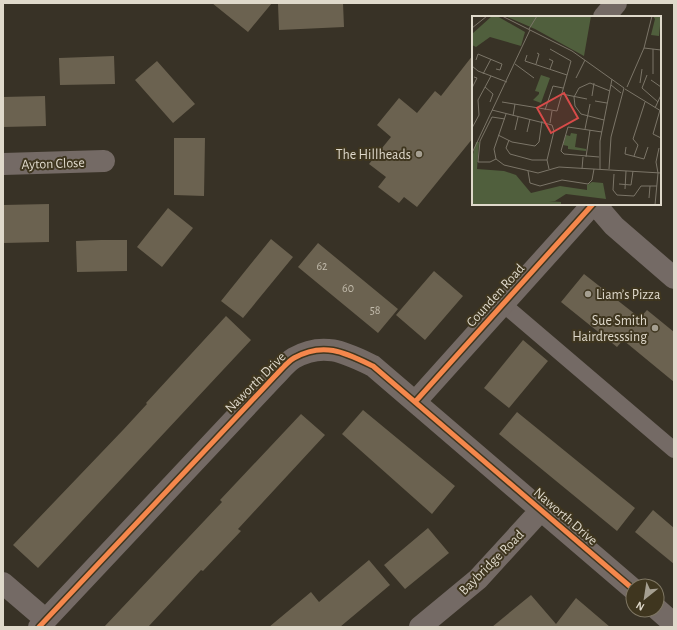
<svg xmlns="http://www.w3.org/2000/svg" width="677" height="630" font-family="'Alegreya Sans',sans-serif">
<rect width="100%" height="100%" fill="#383226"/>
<!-- building -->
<path fill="#6b6250" d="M 212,3 L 272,3 L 248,32 Z
M 343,3 L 344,27 L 279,30 L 278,4 Z
M 473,55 L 473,138 L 417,207 L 404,197 L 399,203 L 378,187 L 386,177 L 369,164 L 391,137 L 377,125 L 399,98 L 417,113 L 435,91 L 441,96 Z
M 114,56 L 115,84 L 60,85 L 59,58 Z
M 157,61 L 195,104 L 173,123 L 135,80 Z
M 45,96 L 46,126 L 3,127 L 3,97 Z
M 174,138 L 205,138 L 204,196 L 174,195 Z
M 49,204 L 49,242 L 3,243 L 3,205 Z
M 168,208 L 193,228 L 162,267 L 137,247 Z
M 271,239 L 293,257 L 243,318 L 221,301 Z
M 101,240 L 127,240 L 127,271 L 77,272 L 76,241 Z
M 318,243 L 398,309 L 378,333 L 298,267 Z
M 434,271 L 463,296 L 425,340 L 396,315 Z
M 584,274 L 640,318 L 647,310 L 674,332 L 674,382 L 623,340 L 617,347 L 561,302 Z
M 226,316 L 251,340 L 38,568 L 13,545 L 123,430 L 147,404 L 146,403 Z
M 523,340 L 548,361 L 509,408 L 484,388 Z
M 363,410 L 455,486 L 432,514 L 342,434 Z
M 517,412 L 635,508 L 617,531 L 499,434 Z
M 301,414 L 325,435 L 238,529 L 241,531 L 203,571 L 201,570 L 148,627 L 104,627 L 222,502 L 220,500 Z
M 653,510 L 674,528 L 674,564 L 635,532 Z
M 428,528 L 449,553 L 405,589 L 384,565 Z
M 369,560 L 390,585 L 340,627 L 269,627 L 311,592 L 319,602 Z
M 531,595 L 556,624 L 576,598 L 610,627 L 492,627 Z"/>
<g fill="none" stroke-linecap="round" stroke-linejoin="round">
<!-- lane -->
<path stroke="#746a65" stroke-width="16" d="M 503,304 L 674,450"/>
<!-- street -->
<path stroke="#746a65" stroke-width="22" d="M 604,17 L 616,3
M 3,164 L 104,161
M 595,204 L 614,226 L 674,278
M 415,402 L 593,204
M 3,583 L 46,620
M 657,609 L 674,624
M 39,627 L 274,377 C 280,371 287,362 294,358 C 324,341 346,353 373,366 L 633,589
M 420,627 L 478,579 L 541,510"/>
<defs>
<path id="cycleway" d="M 415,402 L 593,204
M 39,627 L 274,377 C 280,371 287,362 294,358 C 324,341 346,353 373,366 L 633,589"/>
</defs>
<!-- cycleway casing -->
<use href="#cycleway" stroke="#3f361f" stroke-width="8"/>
<!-- cycleway -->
<use href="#cycleway" stroke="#f5874c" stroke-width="5"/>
</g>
<!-- markers -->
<g fill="#a59f91" stroke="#3f361f" stroke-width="1.5">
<circle cx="419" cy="154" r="4"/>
<circle cx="588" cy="294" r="4"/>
<circle cx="655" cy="328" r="4"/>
</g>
<g text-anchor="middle" stroke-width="4" stroke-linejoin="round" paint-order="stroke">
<!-- number labels -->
<g font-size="12" fill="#c2bbac">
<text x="322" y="270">62</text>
<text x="348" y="292">60</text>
<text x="375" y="314">58</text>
</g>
<!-- poi labels -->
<g font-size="14" fill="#dfd9cb" stroke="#3f361f" text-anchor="end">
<text x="411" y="159">The Hillheads</text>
<text x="596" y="299" text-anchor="start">Liam’s Pizza</text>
<text x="647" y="325">Sue Smith<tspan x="647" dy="16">Hairdresssing</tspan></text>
</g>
<!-- street labels -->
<g font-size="14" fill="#dfd9cb" stroke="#3f361f">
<text transform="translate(53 163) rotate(-2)" y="5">Ayton Close</text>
<text transform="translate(495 295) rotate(-48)" y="5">Counden Road</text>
<text transform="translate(255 382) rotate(-45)" y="5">Naworth Drive</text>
<text transform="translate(566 516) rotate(41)" y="5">Naworth Drive</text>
<text transform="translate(491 562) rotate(-45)" y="5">Baybridge Road</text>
</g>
</g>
<!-- overview -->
<g transform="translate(472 16)">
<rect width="189" height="189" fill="#383226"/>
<path d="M 20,0 L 25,0 L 53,16 L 49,30 L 18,21 L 4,31 L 0,29 L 0,18 ZM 33,0 L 119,0 L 112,40 L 63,13 ZM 181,0 L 189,0 L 187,20 L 179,19 L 183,3 ZM 69,59 L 78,62 L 69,87 L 61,84 L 67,78 L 67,76 L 63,75 ZM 99,117 L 105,118 L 103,131 L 114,133 L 114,135 L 96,133 L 96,130 L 91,129 L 94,119 L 98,120 ZM 4,126 L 7,126 L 5,153 L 32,155 L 44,159 L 59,177 L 88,170 L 115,174 L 115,169 L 120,166 L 131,167 L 134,183 L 94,178 L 83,185 L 77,185 L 89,186 L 89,189 L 0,189 L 0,142 Z" fill="#505f3d"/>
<path fill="none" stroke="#7b7568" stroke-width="1" d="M 30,0 L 100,35 L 152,72M 0,12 L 15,0M 57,13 L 65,0M 172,32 L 189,34M 55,39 L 53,45 L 95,59M 77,43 L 81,45 L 78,53M 4,44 L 6,38 L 30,48 L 28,54 L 24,53M 43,48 L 62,62M 64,48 L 67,38 L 65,37M 0,50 L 6,55 L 35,66M 11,58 L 19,43M 181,58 L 181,33M 175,59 L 170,72 L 186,86M 104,62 L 113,44M 179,64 L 189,71M 168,67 L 170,53M 139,69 L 149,77M 13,71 L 21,78 L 18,86M 155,71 L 172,32 L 180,0M 0,72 L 5,62 L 2,61M 153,73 L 189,95M 90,78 L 115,83M 120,80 L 122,67M 123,85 L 135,87M 30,86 L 85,95 L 99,45 L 78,33M 183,92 L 189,79M 20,94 L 80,109 L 82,115 L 75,144 L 77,153M 73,94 L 81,70 L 91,72M 188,94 L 181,118 L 189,122M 34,98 L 22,133 L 24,143 L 32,149 L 66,157 L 87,151 L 189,157M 41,100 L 43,88M 132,104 L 109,98 L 103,90 L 102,81 L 107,72 L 118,67 L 138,75M 78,107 L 80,95M 0,112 L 7,99 L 6,84 L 19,60M 113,113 L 118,88M 43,114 L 46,101M 55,116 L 58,103M 26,119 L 40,126 L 63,130 L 67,126 L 70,105M 37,124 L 34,132 L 38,138 L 60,144 L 75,144M 154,131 L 153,138 L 172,143 L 176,131M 0,137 L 58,14M 162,140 L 166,129 L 161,123 L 173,86M 114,141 L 118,114M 127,141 L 92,138 L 89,135 L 96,111 L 130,116M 24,143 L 18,146 L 6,146 L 8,125 L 20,101 L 33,103M 110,153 L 111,141M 128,153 L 128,125 L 140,63M 137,153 L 139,121 L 152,72M 56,155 L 58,167 L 68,170 L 90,164 L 116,168 L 120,164 L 122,153M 142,158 L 141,174 L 145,179 L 162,180 L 169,170 L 185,170M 147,168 L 159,169 L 161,155M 153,173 L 154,155M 177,182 L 178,170M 183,189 L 186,157 L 184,146 L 187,132"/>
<path fill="#d84b49" fill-opacity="0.15" stroke="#d84b49" stroke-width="2" d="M 92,77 L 106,102 L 79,117 L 65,92 Z"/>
<rect width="189" height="189" fill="none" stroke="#dfd9cb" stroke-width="2"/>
</g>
<!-- border -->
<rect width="677" height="630" fill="none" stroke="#dfd9cb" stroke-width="8"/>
<!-- north arrow -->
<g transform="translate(645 598) rotate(210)"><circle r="19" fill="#3f361f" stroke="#7f7764"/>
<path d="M0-3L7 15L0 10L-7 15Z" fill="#a59f91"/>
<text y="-6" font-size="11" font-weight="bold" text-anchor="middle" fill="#dfd9cb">N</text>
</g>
</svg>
